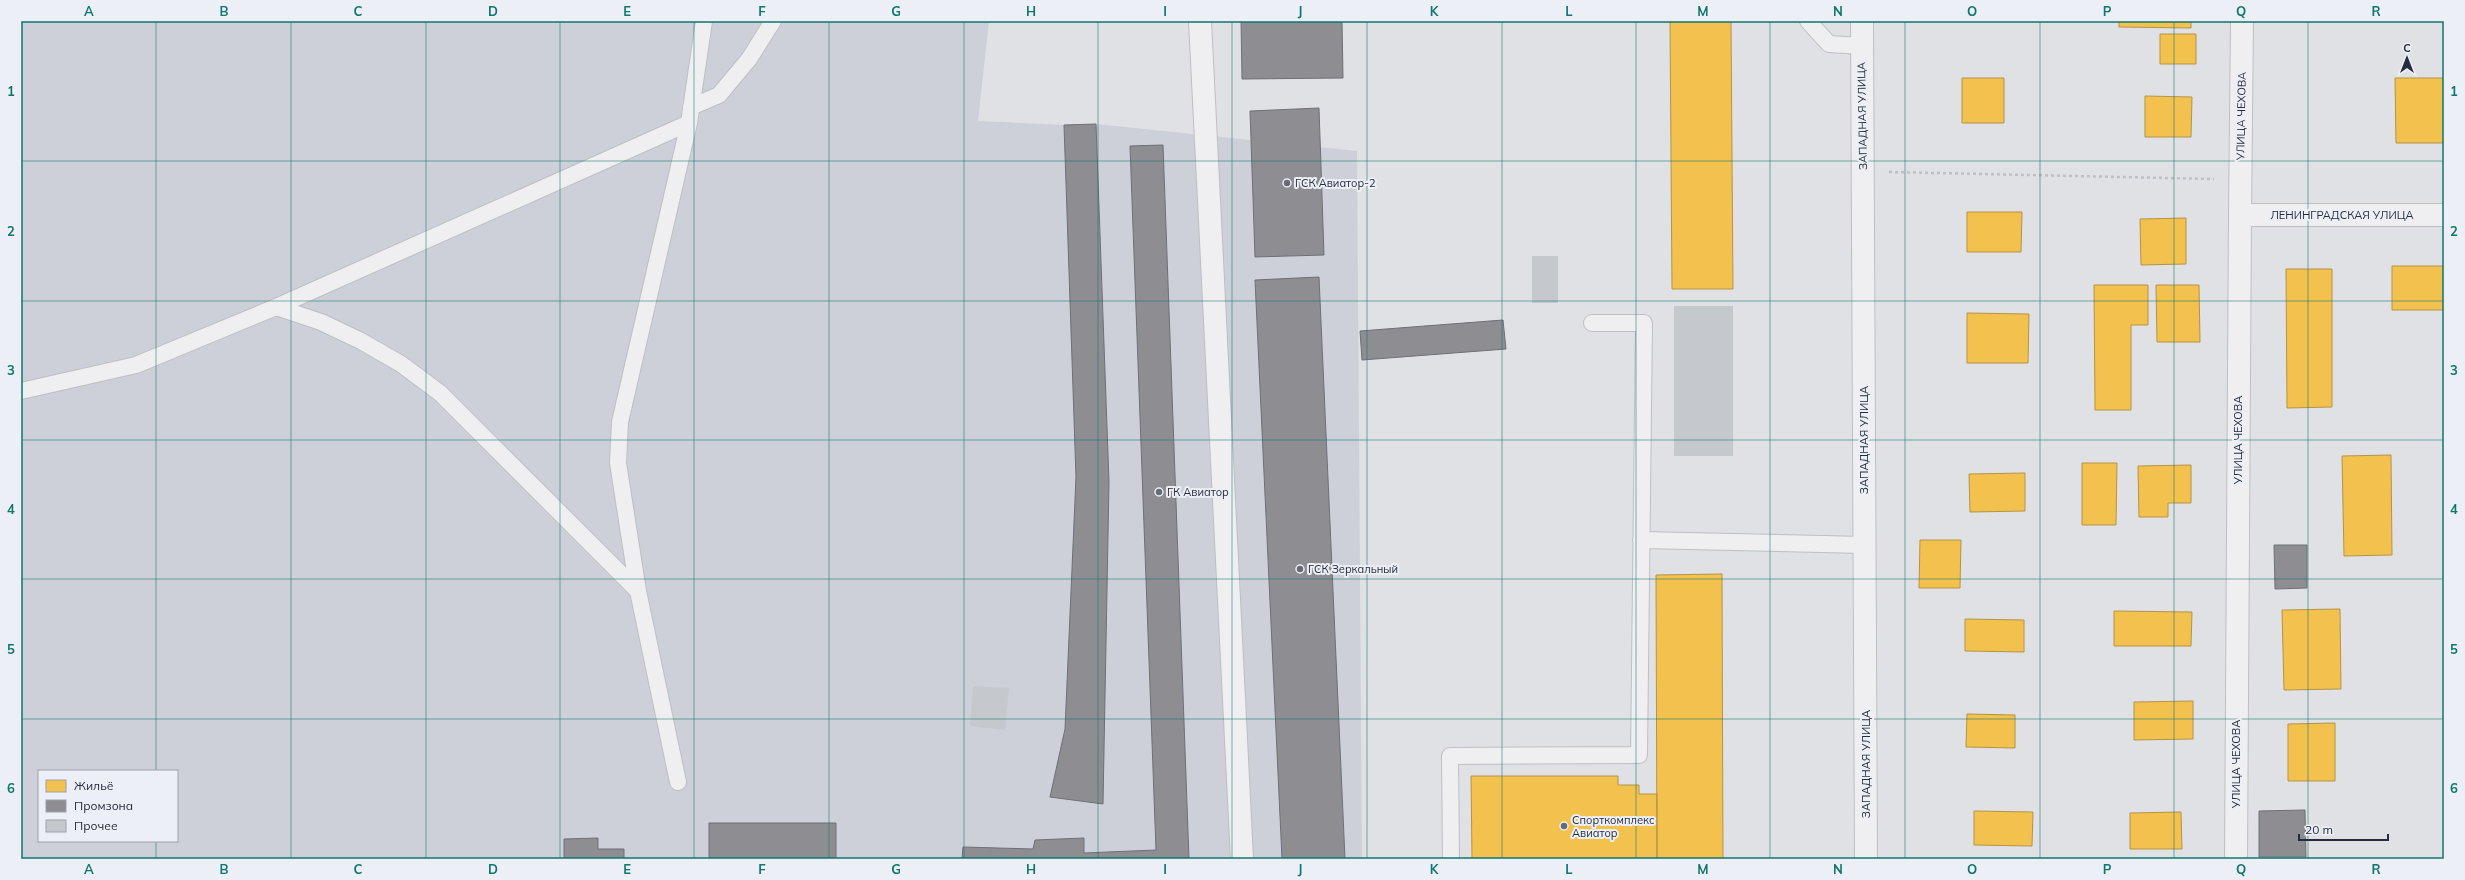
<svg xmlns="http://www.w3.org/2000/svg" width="2465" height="880" font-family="Mulish,sans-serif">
<rect width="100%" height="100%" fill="#dfe1e5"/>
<!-- built -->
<path fill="#cdd0d8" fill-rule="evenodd" d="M 21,21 L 989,21 L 978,121 L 1064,125 L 1096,124 L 1357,151 L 1362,859 L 21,859 ZM 39,771 L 177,771 L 177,841 L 39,841 Z"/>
<!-- homes -->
<path fill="#f2c14e" stroke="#b59449" d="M 1670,21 L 1731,21 L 1733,289 L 1672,289 Z
M 2119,21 L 2191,21 L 2191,28 L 2119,27 Z
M 2160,34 L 2196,34 L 2196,64 L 2160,64 Z
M 1962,78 L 2004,78 L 2004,123 L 1962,123 Z
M 2395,78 L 2444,78 L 2444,143 L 2396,143 Z
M 2145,96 L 2192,97 L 2191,137 L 2145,137 Z
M 1967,212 L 2022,212 L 2021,252 L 1967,252 Z
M 2186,218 L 2186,264 L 2141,265 L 2140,219 Z
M 2392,266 L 2444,266 L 2444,310 L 2392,310 Z
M 2286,269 L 2332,269 L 2332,407 L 2287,408 Z
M 2094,285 L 2148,285 L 2148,325 L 2131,325 L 2131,410 L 2095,410 Z
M 2156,285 L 2199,285 L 2200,342 L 2157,342 Z
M 1967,313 L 2029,314 L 2028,363 L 1967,363 Z
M 2391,455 L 2392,555 L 2344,556 L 2342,456 Z
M 2082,463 L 2117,463 L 2116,525 L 2082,525 Z
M 2191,465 L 2191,503 L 2168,503 L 2168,517 L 2139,517 L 2138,466 Z
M 2025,473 L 2025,511 L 1970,512 L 1969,474 Z
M 1920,540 L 1961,540 L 1960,588 L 1919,588 Z
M 1722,574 L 1723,859 L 1657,859 L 1656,575 Z
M 2340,609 L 2341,689 L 2284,690 L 2282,610 Z
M 2114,611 L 2192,612 L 2191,646 L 2114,646 Z
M 1965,619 L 2024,620 L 2024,652 L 1965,651 Z
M 2193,701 L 2193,739 L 2134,740 L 2134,702 Z
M 1967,714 L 2015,715 L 2015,748 L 1966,747 Z
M 2335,723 L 2335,781 L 2288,781 L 2288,724 Z
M 1471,776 L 1618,776 L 1618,785 L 1639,785 L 1639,794 L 1657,794 L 1657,859 L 1472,859 Z
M 1974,811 L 2033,812 L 2032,846 L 1974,845 Z
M 2181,812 L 2182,849 L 2130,849 L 2130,813 Z"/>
<!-- industry -->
<path fill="#8d8d92" stroke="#6e7079" d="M 1241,21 L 1342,21 L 1343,78 L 1242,79 Z
M 1319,108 L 1324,255 L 1255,257 L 1250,111 Z
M 1096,124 L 1109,482 L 1103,804 L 1050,797 L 1065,729 L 1076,477 L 1064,125 Z
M 1163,145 L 1189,859 L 962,859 L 963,847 L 1033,849 L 1035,840 L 1084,838 L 1084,853 L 1156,850 L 1130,146 Z
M 1319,277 L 1345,859 L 1282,859 L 1255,280 Z
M 1503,320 L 1506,349 L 1362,360 L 1360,331 Z
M 2274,545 L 2307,545 L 2307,588 L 2275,589 Z
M 2305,810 L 2306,857 L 2259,857 L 2259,811 Z
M 709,823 L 836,823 L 836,859 L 709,859 Z
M 598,838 L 598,849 L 624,849 L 624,859 L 564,859 L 564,839 Z"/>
<!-- building -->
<path fill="#c5c8cc" d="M 1532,256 L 1558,256 L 1558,303 L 1532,303 Z
M 1674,306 L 1733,306 L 1733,456 L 1674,456 Z
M 973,686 L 1009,688 L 1005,730 L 970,726 Z"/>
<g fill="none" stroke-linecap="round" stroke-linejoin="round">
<defs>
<path id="service" d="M 1808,21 L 1829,44 L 1862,46
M 691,107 L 719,95 L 749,59 L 773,21
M 276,307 L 321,322 L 361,341 L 401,364 L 440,393 L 638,591
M 21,391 L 136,365 L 276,307 L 689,123
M 1641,540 L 1865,545
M 678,782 L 638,591 L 618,463 L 620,422 L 689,123 L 704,21
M 1451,859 L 1450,756 L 1639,755 L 1644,323 L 1592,323"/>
<path id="minor" d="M 1200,21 L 1242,859
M 1862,21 L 1866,859
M 2236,859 L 2240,215"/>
<path id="tertiary" d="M 2242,21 L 2240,215 L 2444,215"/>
</defs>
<!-- service casing -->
<use href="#service" stroke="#bdbfc3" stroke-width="18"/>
<!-- minor casing -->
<use href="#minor" stroke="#bdbfc3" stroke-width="24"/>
<!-- tertiary casing -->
<use href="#tertiary" stroke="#bdbfc3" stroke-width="24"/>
<!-- path -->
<path stroke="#bfbfc5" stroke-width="2.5" stroke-dasharray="3 3" stroke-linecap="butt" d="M 1889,172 L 2214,179"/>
<!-- service -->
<use href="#service" stroke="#efeff2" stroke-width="16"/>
<!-- minor -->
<use href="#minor" stroke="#efeff2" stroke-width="22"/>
<!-- tertiary -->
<use href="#tertiary" stroke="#efeff2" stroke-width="22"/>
</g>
<!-- grid -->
<path fill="none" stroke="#0f766e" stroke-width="1" stroke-opacity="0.55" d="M 156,21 L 156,771M 291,21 L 291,859M 426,21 L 426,859M 560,21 L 560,859M 694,21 L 694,859M 829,21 L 829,859M 964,21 L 964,859M 1098,21 L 1098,859M 1232,21 L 1232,859M 1367,21 L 1367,859M 1502,21 L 1502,859M 1636,21 L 1636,859M 1770,21 L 1770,859M 1905,21 L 1905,859M 2040,21 L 2040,859M 2174,21 L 2174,859M 2308,21 L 2308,859M 21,161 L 2444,161M 21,301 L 2444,301M 21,440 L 2444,440M 21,579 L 2444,579M 21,719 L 2444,719M 156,841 L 156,859"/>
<!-- markers -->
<g fill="#676b78" stroke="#eceff5" stroke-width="1.5">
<circle cx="1287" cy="183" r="4"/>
<circle cx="1159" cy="492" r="4"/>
<circle cx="1300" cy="569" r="4"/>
<circle cx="1564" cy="826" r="4"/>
</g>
<g text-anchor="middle" stroke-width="4" stroke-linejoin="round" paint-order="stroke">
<!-- street labels -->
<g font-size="11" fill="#262c3e" stroke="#eceff5">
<text transform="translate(1862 116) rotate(-91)" y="4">ЗАПАДНАЯ УЛИЦА</text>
<text transform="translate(2241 116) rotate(-89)" y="4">УЛИЦА ЧЕХОВА</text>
<text x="2342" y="219">ЛЕНИНГРАДСКАЯ УЛИЦА</text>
<text transform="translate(1864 440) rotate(-90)" y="4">ЗАПАДНАЯ УЛИЦА</text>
<text transform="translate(2238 440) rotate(-90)" y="4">УЛИЦА ЧЕХОВА</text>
<text transform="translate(1866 764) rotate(-90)" y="4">ЗАПАДНАЯ УЛИЦА</text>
<text transform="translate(2236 764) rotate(-90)" y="4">УЛИЦА ЧЕХОВА</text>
</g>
<!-- poi labels -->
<g font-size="11" fill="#262c3e" stroke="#eceff5" text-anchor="start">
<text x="1295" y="187">ГСК Авиатор-2</text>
<text x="1167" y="496">ГК Авиатор</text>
<text x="1308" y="573">ГСК Зеркальный</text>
<text x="1572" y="824">Спорткомплекс<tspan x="1572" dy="13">Авиатор</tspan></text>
</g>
</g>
<!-- border -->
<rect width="2465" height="880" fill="none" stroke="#eceff5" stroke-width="44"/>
<!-- legend -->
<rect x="38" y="770" width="140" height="72" fill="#eceff5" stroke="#9da1ac"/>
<rect x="46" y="780" width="20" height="12" fill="#f2c14e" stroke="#9da1ac"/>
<text x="74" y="790" font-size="12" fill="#262c3e">Жильё</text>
<rect x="46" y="800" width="20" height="12" fill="#8d8d92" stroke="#9da1ac"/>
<text x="74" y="810" font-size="12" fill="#262c3e">Промзона</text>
<rect x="46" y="820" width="20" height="12" fill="#c5c8cc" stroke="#9da1ac"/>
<text x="74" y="830" font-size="12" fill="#262c3e">Прочее</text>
<!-- north arrow -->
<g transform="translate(2407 58)" stroke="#eceff5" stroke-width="3" paint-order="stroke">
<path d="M0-3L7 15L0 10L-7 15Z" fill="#262c3e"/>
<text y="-6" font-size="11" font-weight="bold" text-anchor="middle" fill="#262c3e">С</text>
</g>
<!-- scale -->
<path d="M2299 834v6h89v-6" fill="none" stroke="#262c3e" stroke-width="2"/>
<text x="2305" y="834" font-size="12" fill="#262c3e" stroke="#eceff5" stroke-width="3" paint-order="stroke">20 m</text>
<rect x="22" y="22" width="2421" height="836" fill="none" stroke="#0f766e" stroke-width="1.5"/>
<g font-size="13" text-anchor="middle" font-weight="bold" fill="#0f766e">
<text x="89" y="16">A</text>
<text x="224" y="16">B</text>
<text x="358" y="16">C</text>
<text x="493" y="16">D</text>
<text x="627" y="16">E</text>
<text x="762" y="16">F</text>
<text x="896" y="16">G</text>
<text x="1031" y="16">H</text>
<text x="1165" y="16">I</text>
<text x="1300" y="16">J</text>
<text x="1434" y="16">K</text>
<text x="1569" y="16">L</text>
<text x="1703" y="16">M</text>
<text x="1838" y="16">N</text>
<text x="1972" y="16">O</text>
<text x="2107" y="16">P</text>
<text x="2241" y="16">Q</text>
<text x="2376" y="16">R</text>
<text x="11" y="96">1</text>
<text x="2454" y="96">1</text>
<text x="11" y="236">2</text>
<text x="2454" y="236">2</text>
<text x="11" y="375">3</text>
<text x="2454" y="375">3</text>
<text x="11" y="514">4</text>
<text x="2454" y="514">4</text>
<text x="11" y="654">5</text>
<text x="2454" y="654">5</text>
<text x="11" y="793">6</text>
<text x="2454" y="793">6</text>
<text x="89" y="874">A</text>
<text x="224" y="874">B</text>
<text x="358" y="874">C</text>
<text x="493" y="874">D</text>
<text x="627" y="874">E</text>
<text x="762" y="874">F</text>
<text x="896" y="874">G</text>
<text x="1031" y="874">H</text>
<text x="1165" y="874">I</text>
<text x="1300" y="874">J</text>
<text x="1434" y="874">K</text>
<text x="1569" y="874">L</text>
<text x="1703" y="874">M</text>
<text x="1838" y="874">N</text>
<text x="1972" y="874">O</text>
<text x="2107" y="874">P</text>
<text x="2241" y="874">Q</text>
<text x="2376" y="874">R</text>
</g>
</svg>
